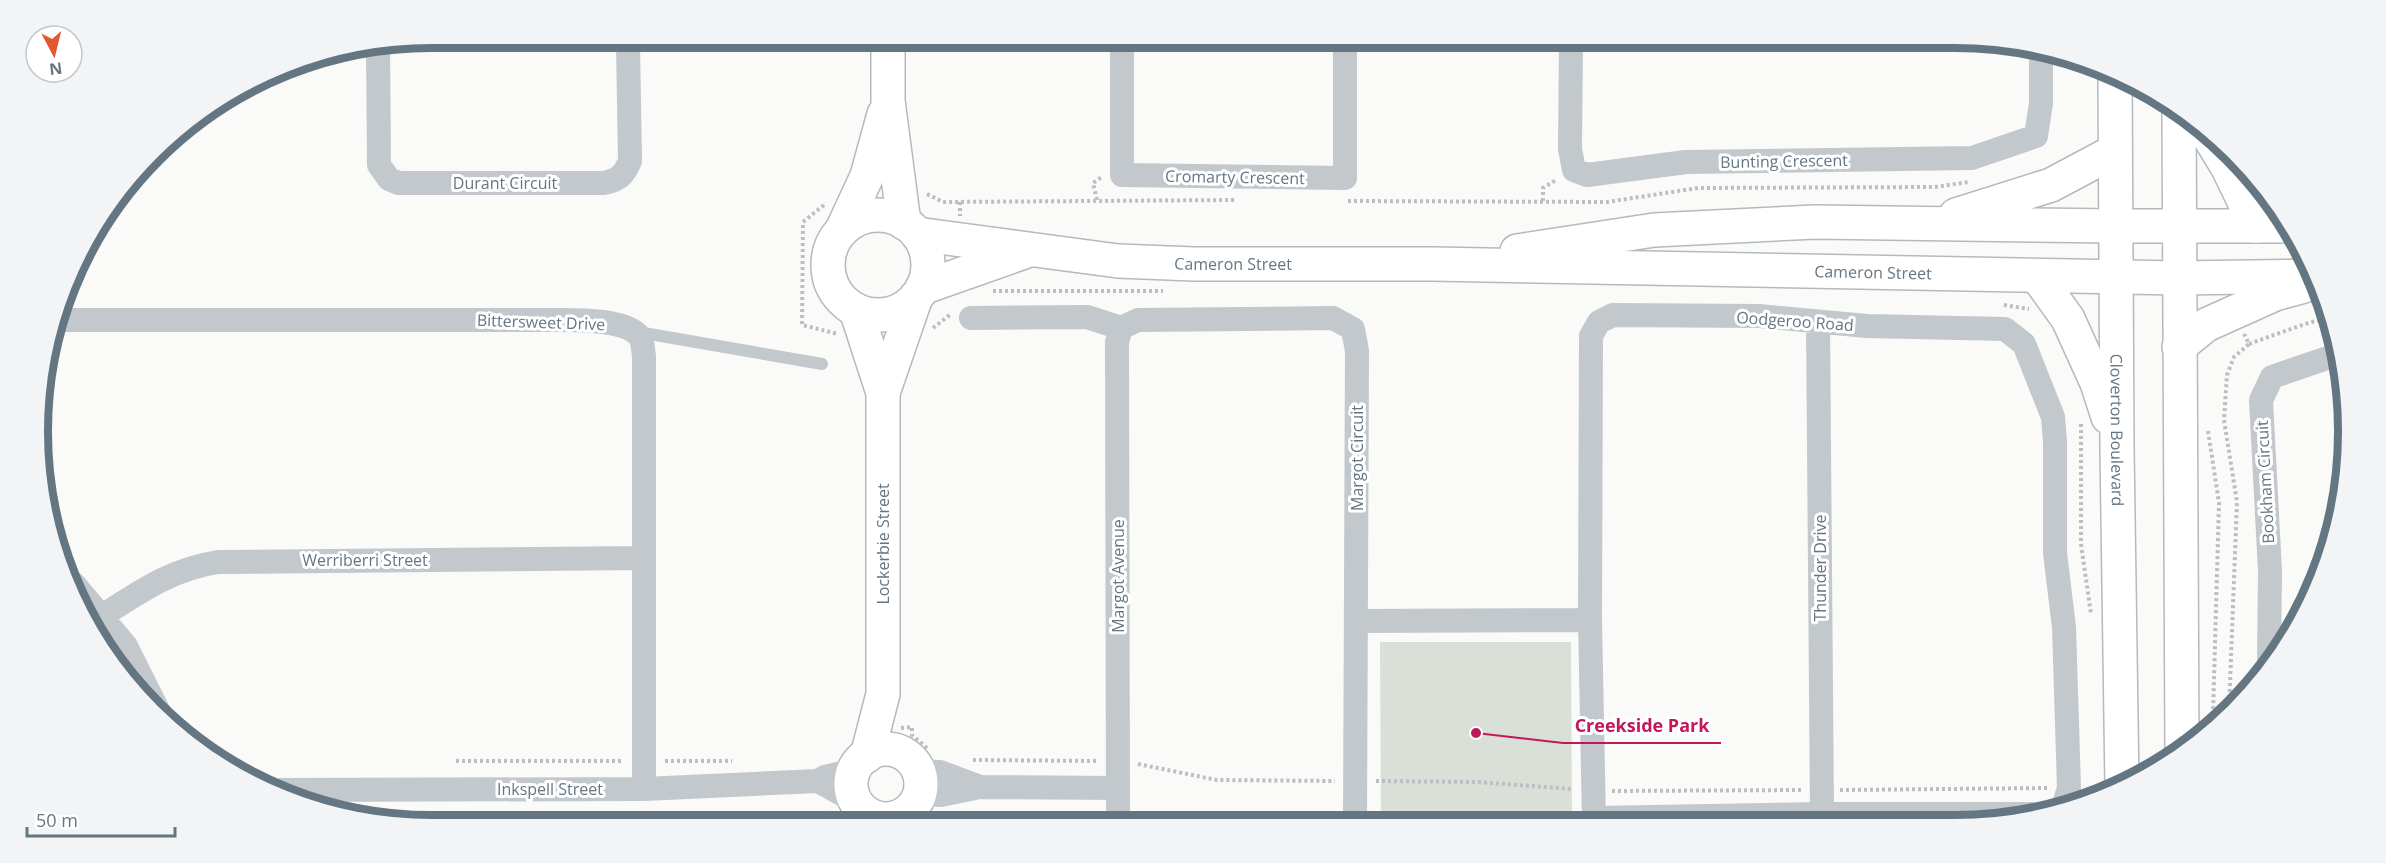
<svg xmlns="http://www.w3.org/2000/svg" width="2386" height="863" font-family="'Open Sans',sans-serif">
<rect width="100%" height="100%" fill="#fafaf8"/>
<!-- green -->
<path fill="#dadfd7" d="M 1380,642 L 1571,642 L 1572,823 L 1381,823 Z"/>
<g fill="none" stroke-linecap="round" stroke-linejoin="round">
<defs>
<g id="secondary">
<path d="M 888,43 L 888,101 L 904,223"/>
<path id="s1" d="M 2115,73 L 2117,448 L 2122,787"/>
<path d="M 2179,109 L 2182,749"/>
<path d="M 2203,127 L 2228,168 L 2256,226"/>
<path d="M 1956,215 L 2051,185 L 2115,151"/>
<circle cx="878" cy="265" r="50"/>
<path d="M 842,230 L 867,176 L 884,114"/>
<path id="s2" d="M 917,234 L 1118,261 L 1194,264 L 1432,264 L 2178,278 L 2315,276"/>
<path d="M 1517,251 L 1654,230 L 1815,222 L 2116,226 L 2289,226"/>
<path d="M 2037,276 L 2068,319 L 2097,383 L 2108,417"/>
<path d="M 922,288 L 1027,251"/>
<path d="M 856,310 L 883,393 L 883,694 L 867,756"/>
<path d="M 2179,347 L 2206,325 L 2275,294 L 2304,286"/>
<path d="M 883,393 L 916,297"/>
<circle cx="886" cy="784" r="35"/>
</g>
</defs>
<!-- secondary casing -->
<use href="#secondary" stroke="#b3babf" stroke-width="36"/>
<!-- path -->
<path stroke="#bbbfc2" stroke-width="4" stroke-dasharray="3 3" stroke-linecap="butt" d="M 927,194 L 943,202 L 1235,200
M 1097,200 L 1093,183 L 1103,176
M 1348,201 L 1607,202 L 1698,188 L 1935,187 L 1969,182
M 1543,201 L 1543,188 L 1556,180
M 960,202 L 960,216
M 824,205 L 803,222 L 802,325 L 838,334
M 993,291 L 1163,291
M 2004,305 L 2029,309
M 933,328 L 951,314
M 2249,344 L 2305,324 L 2330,317
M 2081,424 L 2081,544 L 2091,614
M 2208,431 L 2219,503 L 2213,715 L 2225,715
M 2229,710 L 2237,502 L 2224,420 L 2227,375 L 2234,357 L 2249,344 L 2244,334
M 2213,715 L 2215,727
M 901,728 L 912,727 L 912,735 L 928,749
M 973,760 L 1097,761
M 456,761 L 624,761
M 665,761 L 732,761
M 1138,764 L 1217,780 L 1335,781
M 1376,781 L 1477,782 L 1572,789
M 1840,790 L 2049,788
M 1612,791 L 1803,790
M 828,812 L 832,817 L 846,825"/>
<!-- lane -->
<path stroke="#c3c8cc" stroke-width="12" d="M 638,332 L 822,364"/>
<!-- street -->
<path stroke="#c3c8cc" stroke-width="24" d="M 1571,39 L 1570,149 L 1574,170 L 1587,175 L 1686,162 L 1972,158 L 2036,136 L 2041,103 L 2041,49
M 1122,41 L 1122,175 L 1345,178 L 1345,40
M 378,45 L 379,165 L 389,179 L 399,183 L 604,183 C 619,180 624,175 630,161 L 628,44
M 971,318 L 1087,317 L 1121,328
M 59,320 L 551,320 C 573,320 626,318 640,337 C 643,342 643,350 644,356 L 644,789
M 1818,322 L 1822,814
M 1121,328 L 1138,320 L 1333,318 L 1353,329 L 1357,351 L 1355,823
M 74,584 L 126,646 L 162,718
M 102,616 C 141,591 172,569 218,562 L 642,558
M 1357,621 L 1590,620
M 2269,662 L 2270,571 L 2261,400 L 2272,377 L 2333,356 L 2340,356
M 919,771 L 940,772 L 980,787
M 818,781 L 825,777 L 854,770
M 282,790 L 644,789 L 818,781 L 856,802
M 920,794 L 941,795 L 980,787 L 1118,788
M 1594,818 L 1822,814 L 2032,814
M 1594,823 L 1590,620 L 1591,336 L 1599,322 L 1613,315 L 1759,316 L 1867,326 L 2005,329 L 2024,344 L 2053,417 L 2055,442 L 2055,553 L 2064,627 L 2069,788 L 2064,804
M 1118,824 L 1117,342 L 1121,328"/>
<!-- secondary -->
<use href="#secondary" stroke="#fff" stroke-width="33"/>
</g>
<g text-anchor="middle" stroke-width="6" stroke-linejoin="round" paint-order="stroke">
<!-- street labels -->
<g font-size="16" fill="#657683" stroke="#fff">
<text transform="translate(1784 161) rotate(-1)" y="6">Bunting Crescent</text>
<text transform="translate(1235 177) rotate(1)" y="6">Cromarty Crescent</text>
<text x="505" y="189">Durant Circuit</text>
<text dy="6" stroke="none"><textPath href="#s2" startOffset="318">Cameron Street</textPath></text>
<text dy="6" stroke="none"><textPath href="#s2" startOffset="958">Cameron Street</textPath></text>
<text transform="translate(1795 321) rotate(4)" y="6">Oodgeroo Road</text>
<text transform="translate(541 322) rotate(2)" y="6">Bittersweet Drive</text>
<text dy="6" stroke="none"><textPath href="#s1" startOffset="357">Cloverton Boulevard</textPath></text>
<text transform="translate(1357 458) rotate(-90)" y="6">Margot Circuit</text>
<text transform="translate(2265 482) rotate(-93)" y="6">Bookham Circuit</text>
<text transform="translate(883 544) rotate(-90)" y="6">Lockerbie Street</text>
<text x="365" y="566">Werriberri Street</text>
<text transform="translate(1820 568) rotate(-90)" y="6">Thunder Drive</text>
<text transform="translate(1118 576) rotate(-90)" y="6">Margot Avenue</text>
<text x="550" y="795">Inkspell Street</text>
</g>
</g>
<!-- crop -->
<path d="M0 0H2386V863H0ZM431 48H1955A383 383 0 0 1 2338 431V432A383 383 0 0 1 1955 815H431A383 383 0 0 1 48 432V431A383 383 0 0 1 431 48Z" fill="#f3f4f5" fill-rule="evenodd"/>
<path fill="none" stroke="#657683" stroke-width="8" d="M431 48H1955A383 383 0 0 1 2338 431V432A383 383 0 0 1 1955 815H431A383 383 0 0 1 48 432V431A383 383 0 0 1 431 48Z"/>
<!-- callouts -->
<path fill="none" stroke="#c2185b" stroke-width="2" d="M1476 733L1563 743H1721"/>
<circle fill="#c2185b" stroke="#fff" stroke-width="2" cx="1476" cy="733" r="6"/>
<g font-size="18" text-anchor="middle" font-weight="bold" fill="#c2185b" stroke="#fff" stroke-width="6" stroke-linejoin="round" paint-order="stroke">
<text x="1642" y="732">Creekside Park</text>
</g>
<!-- north arrow -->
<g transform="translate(54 54) rotate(173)"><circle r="28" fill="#ffffff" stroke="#c1c8cd" stroke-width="1.5"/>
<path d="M0-4.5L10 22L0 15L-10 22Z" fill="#e4572e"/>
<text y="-9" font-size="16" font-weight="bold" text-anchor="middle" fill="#657683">N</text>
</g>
<!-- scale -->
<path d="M27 827v9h148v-9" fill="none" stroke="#657683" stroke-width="3"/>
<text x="36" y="827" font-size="18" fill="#657683" stroke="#ffffff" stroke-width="4.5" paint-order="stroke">50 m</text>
</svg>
